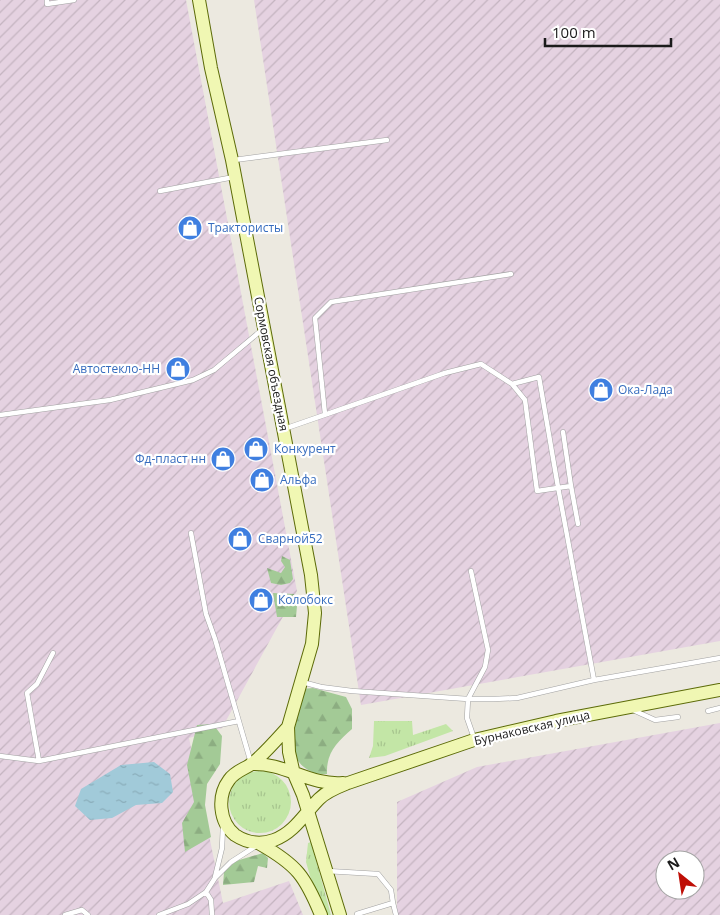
<svg xmlns="http://www.w3.org/2000/svg" width="720" height="915" font-family="'Open Sans',sans-serif">
<defs>
<pattern id="industrial-furrows" width="10" height="10" patternUnits="userSpaceOnUse" patternTransform="scale(1.25)"><rect width="10" height="10" fill="#e5d2e1"/><path d="M-1 1l2-2M0 10L10 0M9 11l2-2" fill="none" stroke="#c4b4c0"/></pattern>
<pattern id="grass-tufts" width="24" height="20" patternUnits="userSpaceOnUse" patternTransform="scale(1.25)"><rect width="24" height="20" fill="#c3e6a6"/><path d="M3 7l-1-3M5 7V3M7 7l1-3M15 17l-1-3M17 17v-4M19 17l1-3" fill="none" stroke="#a7c58e"/></pattern>
<pattern id="forest-firs" width="22" height="20" patternUnits="userSpaceOnUse" patternTransform="scale(1.25)"><rect width="22" height="20" fill="#a3ca96"/><path d="M5 1l3.5 6h-7zM16 11l3.5 6h-7z" fill="#8cad81"/></pattern>
<pattern id="water-ripples" width="26" height="14" patternUnits="userSpaceOnUse" patternTransform="scale(1.25)"><rect width="26" height="14" fill="#a1cad9"/><path d="M2 4q2-2 4 0t4 0M15 11q2-2 4 0t4 0" fill="none" stroke="#8aadba"/></pattern>
</defs>
<rect width="100%" height="100%" fill="#ece9e0"/>
<!-- industrial -->
<path fill="url(#industrial-furrows)" fill-rule="evenodd" d="M 0,0 L 186,0 L 297,591 L 222,728 L 189,738 L 223,903 L 289,881 L 303,915 L 0,915 Z
M 254,0 L 720,0 L 720,641 L 361,705 Z
M 720,723 L 720,915 L 397,915 L 397,802 L 477,767 ZM 665,860 L 695,860 L 695,890 L 665,890 Z"/>
<!-- grass -->
<path fill="url(#grass-tufts)" d="M 374,721 L 412,721 L 413,735 L 446,724 L 453,731 L 385,756 L 369,758 L 373,746 Z
M229 802a31 31 0 1 1 62 0a31 31 0 1 1-62 0Z
M 311,842 L 331,915 L 326,915 L 310,876 L 306,862 L 308,843 Z"/>
<!-- forest -->
<path fill="url(#forest-firs)" d="M 282,556 L 290,560 L 293,579 L 290,583 L 281,585 L 271,583 L 267,568 L 281,573 L 285,567 L 281,561 Z
M 273,593 L 294,594 L 297,606 L 296,617 L 277,617 Z
M 313,688 L 346,697 L 352,709 L 352,729 C 337,742 326,753 327,774 C 323,774 316,774 312,772 C 279,757 294,714 301,689 Z
M 213,724 L 222,736 L 220,764 L 207,784 L 205,805 L 211,837 L 185,852 L 182,823 L 194,802 L 187,765 L 197,725 Z
M 263,853 L 268,858 L 267,868 L 258,866 L 254,882 L 223,885 L 224,872 L 236,861 Z"/>
<!-- water -->
<path fill="url(#water-ripples)" d="M 154,762 L 170,774 L 173,792 L 162,803 L 136,805 L 112,818 L 90,820 L 75,806 L 81,789 L 121,765 Z"/>
<g fill="none" stroke-linecap="round" stroke-linejoin="round">
<defs>
<path id="lane" d="M 47,0 L 47,4 L 74,0
M 234,160 L 387,140
M 160,191 L 234,177
M 512,384 L 539,377 L 558,487 L 594,680
M 325,414 L 315,318 L 331,302 L 511,274
M 0,415 L 110,400 L 193,380 L 214,370 L 263,329
M 284,429 L 445,373 L 481,364 L 512,384 L 525,400 L 537,491 L 571,486 L 563,432
M 571,486 L 578,524
M 191,533 L 206,614 L 215,639 L 251,763
M 471,571 L 488,650 L 485,667 L 468,699 L 467,718 L 474,738
M 53,653 L 37,684 L 27,693 L 39,761 L 239,721
M 302,682 L 321,687 L 352,691 L 468,699 L 494,699 L 517,698 L 594,680 L 720,658
M 633,710 L 655,720 L 678,717
M 708,711 L 720,708
M 0,756 L 39,761
M 327,871 L 378,874 L 391,890 L 393,903 L 357,914 L 357,915
M 215,877 L 222,848 L 223,826
M 206,892 L 211,900 L 212,915
M 393,903 L 396,915
M 65,915 L 82,910 L 88,915
M 159,915 L 188,904 L 206,892 L 215,878 L 231,862 L 256,846"/>
<path id="secondary" d="M 199,0 L 211,68 L 232,160 L 311,575 L 315,613 L 312,644 L 288,727 L 289,752 L 294,774 L 303,795 L 340,915
M 288,727 C 277,739 266,752 253,763 C 245,769 235,771 229,780 C 217,796 219,822 235,835 C 247,843 260,845 274,840 C 295,832 304,814 319,799 C 327,791 338,787 348,783 L 474,740 L 556,721 L 720,690
M 251,764 C 284,762 310,786 343,783
M 260,844 C 297,865 305,876 321,915"/>
</defs>
<!-- lane casing -->
<use href="#lane" stroke="#a2a2a2" stroke-width="5.5"/>
<!-- secondary casing -->
<use href="#secondary" stroke="#5c6b08" stroke-width="14"/>
<!-- lane -->
<use href="#lane" stroke="#fff" stroke-width="4.5"/>
<!-- secondary -->
<use href="#secondary" stroke="#f0f7b3" stroke-width="12"/>
</g>
<!-- icons -->
<defs>
<symbol id="shop-disc" viewBox="-11 -11 22 22"><circle r="9.5" fill="#3f7fe0" stroke="#fff"/><path d="M-5-2.5h2.3a2.7 3.5 0 0 1 5.4 0H5L5.5 6h-11ZM-1.5-2.5h3a1.5 2.3 0 0 0-3 0Z" fill="#fff"/></symbol>
</defs>
<g fill-rule="evenodd">
<use href="#shop-disc" x="176" y="214" width="28" height="28"/>
<use href="#shop-disc" x="164" y="355" width="28" height="28"/>
<use href="#shop-disc" x="587" y="376" width="28" height="28"/>
<use href="#shop-disc" x="242" y="435" width="28" height="28"/>
<use href="#shop-disc" x="209" y="445" width="28" height="28"/>
<use href="#shop-disc" x="248" y="466" width="28" height="28"/>
<use href="#shop-disc" x="226" y="525" width="28" height="28"/>
<use href="#shop-disc" x="247" y="586" width="28" height="28"/>
</g>
<g text-anchor="middle" stroke-width="4.5" stroke-linejoin="round" paint-order="stroke">
<!-- shop labels -->
<g font-size="12" fill="#366cbe" stroke="#fff" text-anchor="start">
<text x="208" y="232">Трактористы</text>
<text x="160" y="373" text-anchor="end">Автостекло-НН</text>
<text x="618" y="394">Ока-Лада</text>
<text x="274" y="453">Конкурент</text>
<text x="206" y="463" text-anchor="end">Фд-пласт нн</text>
<text x="280" y="484">Альфа</text>
<text x="258" y="543">Сварной52</text>
<text x="278" y="604">Колобокс</text>
</g>
<!-- street labels -->
<g font-size="12" fill="#1b1b1b" stroke="#fff">
<text transform="translate(271 364) rotate(79)" y="4">Сормовская объездная</text>
<text transform="translate(532 728) rotate(-13)" y="4">Бурнаковская улица</text>
</g>
</g>
<!-- north arrow -->
<g transform="translate(680 875) rotate(330)"><circle r="24" fill="#ffffff" stroke="#a4a4a4"/>
<path d="M0-4L9 19L0 12L-9 19Z" fill="#bf0e06"/>
<text y="-8" font-size="14" font-weight="bold" text-anchor="middle" fill="#1b1b1b">N</text>
</g>
<!-- scale -->
<path d="M545 38v8h126v-8" fill="none" stroke="#1b1b1b" stroke-width="2.5"/>
<text x="552" y="38" font-size="15" fill="#1b1b1b" stroke="#ffffff" stroke-width="4" paint-order="stroke">100 m</text>
</svg>
